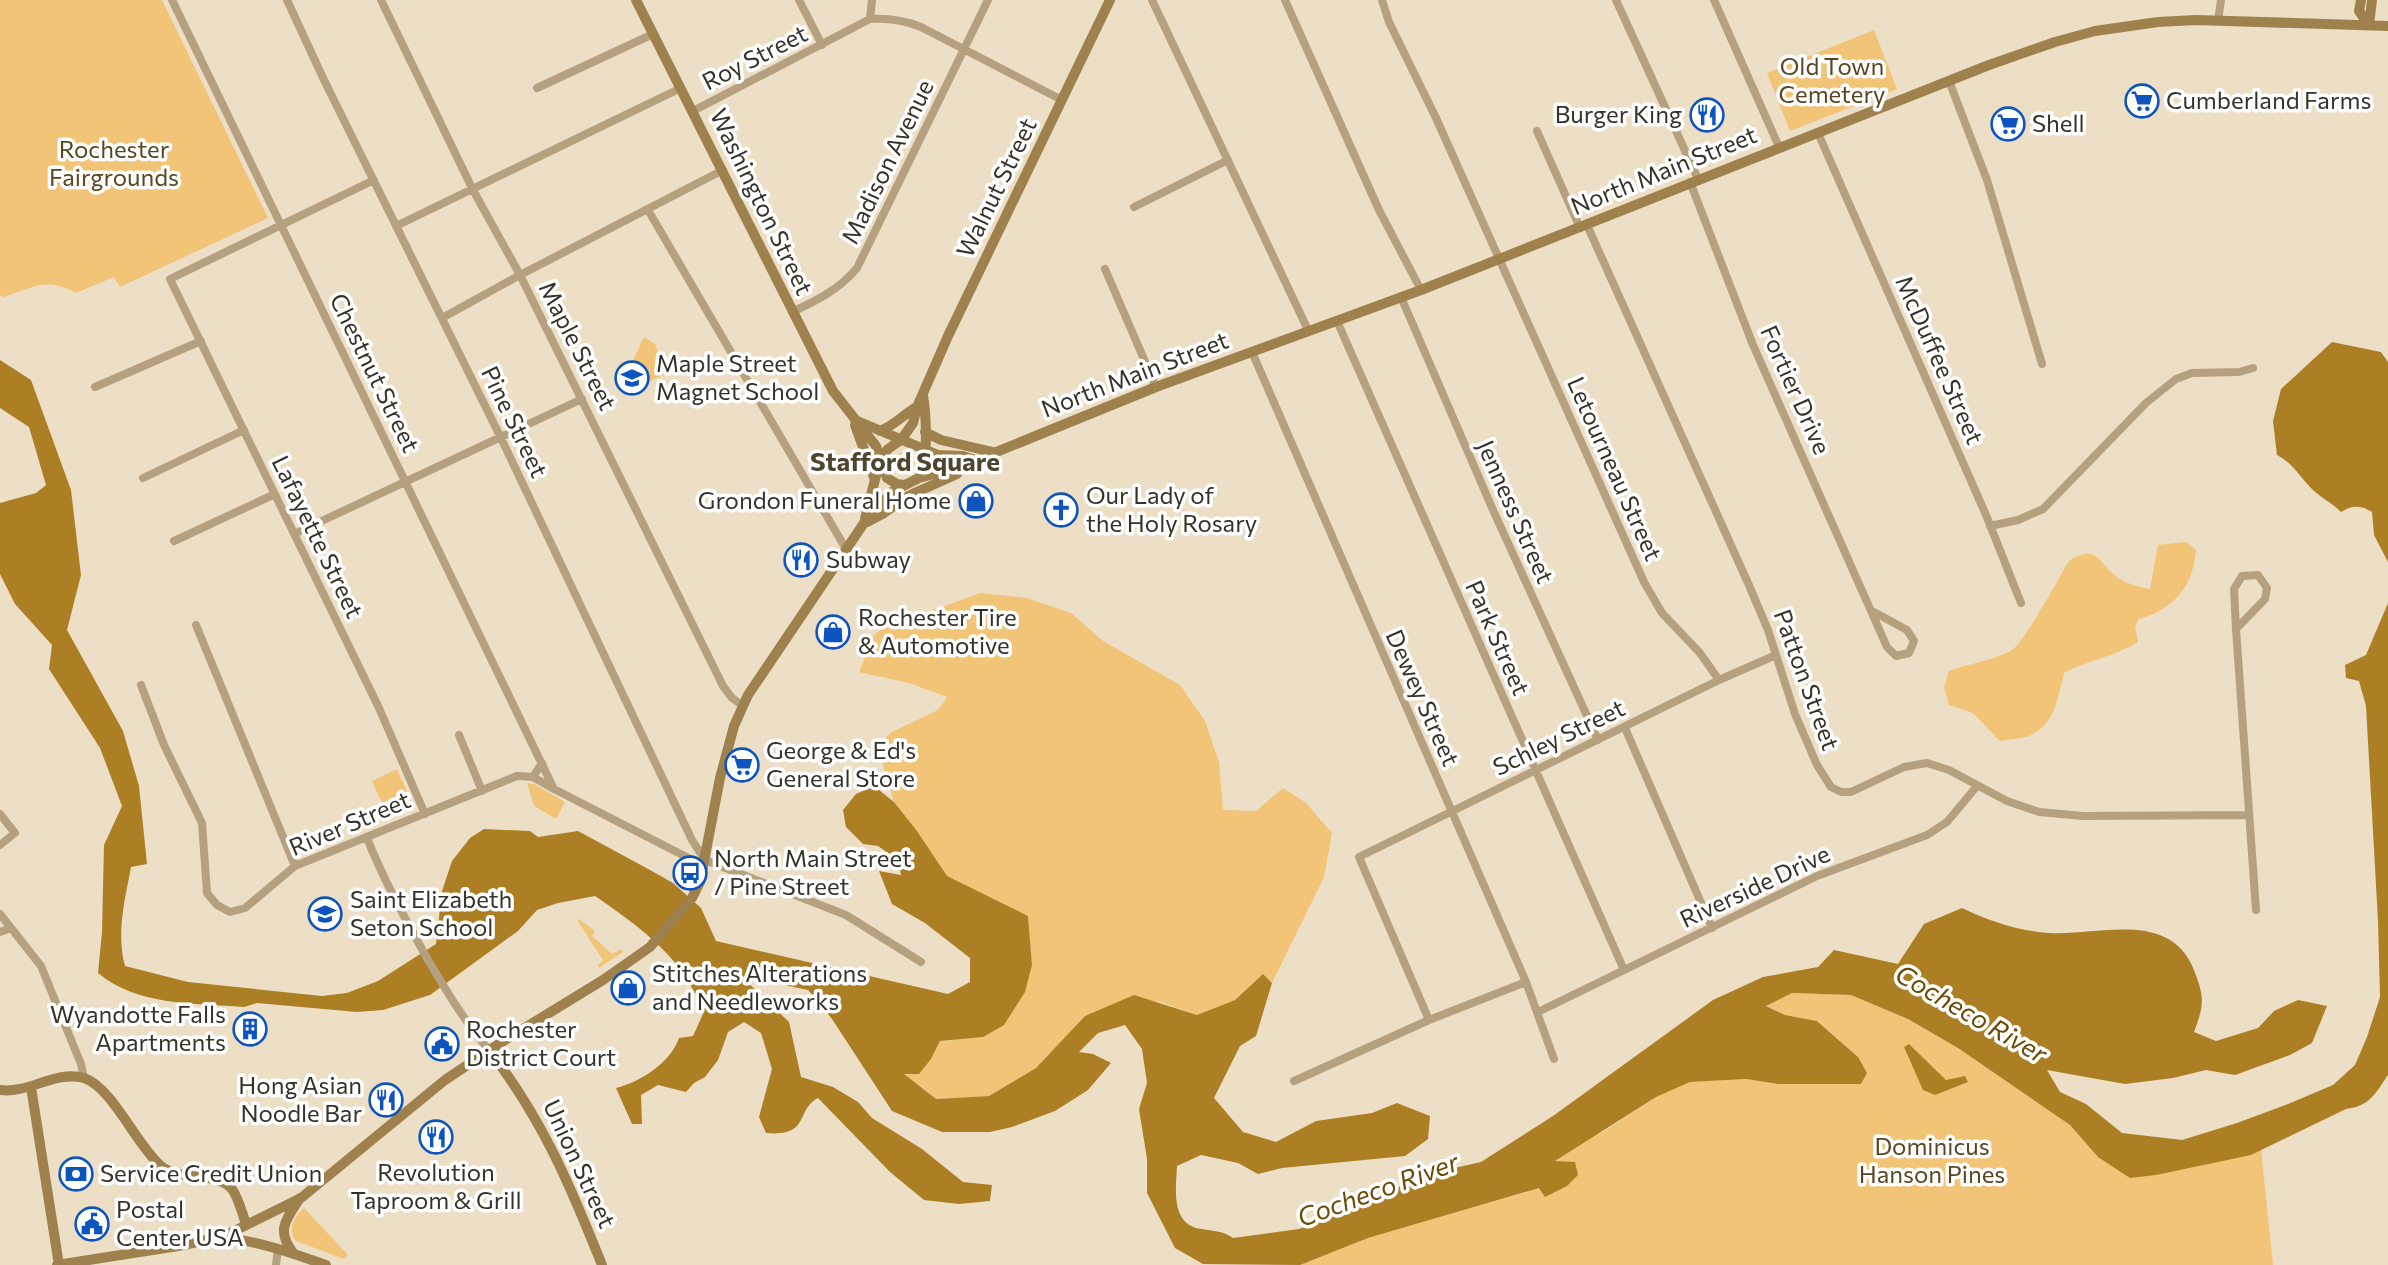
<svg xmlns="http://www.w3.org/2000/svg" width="2388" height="1265" font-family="Commissioner,sans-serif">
<rect width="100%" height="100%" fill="#eddec6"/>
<!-- green -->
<path fill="#f1c477" d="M 0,0 L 162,0 L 268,218 L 120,287 L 114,277 L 76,293 C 46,277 35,287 4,297 L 0,295 Z
M 1874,30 L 1897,89 L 1790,131 L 1767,73 Z
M 644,337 L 655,344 L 666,374 L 622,394 L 624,380 Z
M 905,452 L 915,457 L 915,467 L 910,472 L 896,472 L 893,468 L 892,462 L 900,453 Z
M 2186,542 L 2196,550 C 2193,588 2173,609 2139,619 L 2135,626 L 2138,642 C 2114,657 2088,660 2064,673 C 2058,697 2055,725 2029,736 C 2021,739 2009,739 2000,741 L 1973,713 L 1949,705 L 1944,687 L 1949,671 C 1970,663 1993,661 2012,650 C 2023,644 2060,576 2069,561 C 2099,543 2097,563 2118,578 C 2127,584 2139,587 2150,589 L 2158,545 Z
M 980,593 L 1027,598 L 1071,613 L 1103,641 L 1180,685 L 1205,721 L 1219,762 L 1223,810 L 1256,811 L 1283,788 L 1306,803 L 1332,833 L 1324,877 L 1272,983 L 1262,975 L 1235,1000 L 1197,1015 L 1158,1001 L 1085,1016 L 1036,1068 L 989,1096 L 936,1099 L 903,1074 L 931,1059 L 940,1041 L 956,1040 L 1032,965 L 1028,916 L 947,877 L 917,831 L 894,802 L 878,748 L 890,733 L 938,710 L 947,697 L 909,683 L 859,672 L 874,635 L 897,618 L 937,609 Z
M 397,769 L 407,792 L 382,803 L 372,781 Z
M 527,783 L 534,784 L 565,802 L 556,819 L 534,806 Z
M 579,919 L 595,931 L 592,936 L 612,954 L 621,949 L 623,952 L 599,968 L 598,965 L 603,960 L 577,920 Z
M 1792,993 L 1851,995 L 1908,1019 L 1958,1048 L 2070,1125 L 2098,1157 L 2251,1155 L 2261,1150 L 2273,1265 L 1300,1265 L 1368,1238 L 1540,1188 L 1545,1197 L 1554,1162 L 1591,1136 L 1603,1132 L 1656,1097 L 1690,1082 L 1746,1079 L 1778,1084 L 1858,1057 L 1818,1021 L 1785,1015 L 1765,1005 Z
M 304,1208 L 348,1255 L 344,1259 L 296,1241 C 287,1228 294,1218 304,1208 Z"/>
<!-- water -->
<path fill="#ad7f25" d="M 2332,342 L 2381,352 L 2388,362 L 2388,562 L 2374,535 L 2372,512 C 2361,505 2352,505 2341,512 C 2332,503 2323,499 2314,491 C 2301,479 2293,463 2277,455 L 2273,421 L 2281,389 Z
M 0,360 L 31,380 L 71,490 L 81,575 L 67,630 L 123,731 L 139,786 L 147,864 L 131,867 C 125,899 116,934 125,966 L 188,982 L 322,996 L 347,993 L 378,981 L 436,944 L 442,891 L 452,861 L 470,838 L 484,829 L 530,831 L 538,837 L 578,831 L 650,870 L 673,883 L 701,908 L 716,941 L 948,994 L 970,982 L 970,958 L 925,923 L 892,904 L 879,871 L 901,875 L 898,860 L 878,846 L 863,844 L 846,827 L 843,810 L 856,794 L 874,786 L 894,802 L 917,831 L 947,876 L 1028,916 L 1032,965 L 1025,992 L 1004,1025 L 983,1037 L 940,1041 L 931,1059 L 919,1074 L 904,1074 L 936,1099 L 989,1096 L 1036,1068 L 1085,1016 L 1134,995 L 1197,1015 L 1235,1000 L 1263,974 L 1272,983 L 1256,1036 L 1240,1046 L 1214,1098 L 1243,1132 L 1276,1142 L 1316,1121 L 1372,1113 L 1397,1103 L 1430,1116 L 1428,1139 L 1405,1156 L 1282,1168 L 1258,1174 L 1238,1163 L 1201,1155 L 1177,1166 C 1176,1189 1170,1225 1202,1229 C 1213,1231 1224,1231 1233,1238 L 1299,1229 L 1432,1173 L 1481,1162 L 1553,1116 L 1713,1000 L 1763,977 L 1818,967 L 1834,950 L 1898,964 L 1924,924 L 1962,908 C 1989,921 2019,931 2049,933 C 2098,936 2170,909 2194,970 C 2205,998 2204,1005 2194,1032 L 2216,1041 L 2258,1028 L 2274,1011 L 2298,1000 L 2327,1006 L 2312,1043 L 2290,1055 L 2235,1075 L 2206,1070 L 2173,1078 L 2125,1084 L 2047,1070 L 2060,1092 L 2086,1104 L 2122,1133 L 2182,1140 L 2237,1123 L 2288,1104 L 2333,1085 L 2355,1065 L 2367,1037 L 2380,997 L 2378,921 L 2366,706 L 2359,681 L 2346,678 L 2345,665 L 2366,655 L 2388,603 L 2388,1075 C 2375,1094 2370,1106 2346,1109 L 2251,1155 L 2156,1175 L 2130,1178 L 2098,1157 L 2070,1125 L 1958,1048 L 1908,1019 L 1851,995 L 1792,993 L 1766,1006 L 1785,1015 L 1817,1021 L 1858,1057 L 1867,1073 L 1861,1084 L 1778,1084 L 1746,1079 L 1690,1082 L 1656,1097 L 1555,1161 L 1575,1162 L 1578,1175 L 1567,1186 L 1545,1197 L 1539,1188 L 1368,1238 L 1300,1265 L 1203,1264 L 1175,1248 L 1147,1193 L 1147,1159 L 1139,1109 L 1147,1083 L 1142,1049 L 1125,1025 L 1098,1033 L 1079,1052 L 1093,1054 L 1111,1063 L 1088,1090 L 1055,1111 L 1012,1127 L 990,1132 L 942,1132 L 892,1111 L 832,1019 L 808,990 L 741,976 L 789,1022 L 801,1077 L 833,1087 L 858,1102 L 872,1118 L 922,1149 L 963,1182 L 992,1185 L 990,1201 L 959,1204 L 924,1200 L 890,1172 L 818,1098 C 795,1110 811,1137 766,1133 L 759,1117 L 772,1069 L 761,1033 L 744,1022 L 728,1032 L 718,1060 L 705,1077 L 694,1083 L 686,1092 L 658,1085 L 641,1095 L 642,1124 L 632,1124 L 616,1088 C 641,1082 671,1062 679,1038 L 693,1036 L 703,1014 C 687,960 640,927 595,896 L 558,903 L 537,910 L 518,931 L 430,995 L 383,1010 L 357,1012 L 257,1003 L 244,1007 C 195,1003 137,1006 98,973 L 102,932 L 104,845 L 122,806 L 100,748 L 49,669 L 52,645 L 15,604 L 0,574 L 0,503 L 36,493 L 46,485 L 29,427 L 0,408 Z
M 1909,1044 L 1946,1080 L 1965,1076 L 1968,1082 L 1935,1095 L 1923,1090 L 1904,1047 Z"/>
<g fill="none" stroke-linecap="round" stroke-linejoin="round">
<!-- street -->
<path stroke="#b5a17f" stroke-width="8" d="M 172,0 L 554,789 L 704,866
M 287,0 L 324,80 L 500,436 L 692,840 L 705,860 L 846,915 L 921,962
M 381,0 L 473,190 L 520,275 L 723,686 L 732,698 L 742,705
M 799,0 L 822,45
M 1152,0 L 1308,330
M 1285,0 L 1379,210 L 1421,290
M 1382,0 L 1389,22 L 1436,118 L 1644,582 L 1662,613 L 1700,653 L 1719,680
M 1616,0 L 1698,179
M 1714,0 L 1779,147
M 870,19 L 872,0
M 2218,21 L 2221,0
M 1949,81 L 1987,180 L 2042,364
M 537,88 L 653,34
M 693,111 L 870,19 C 888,18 904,20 921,27 L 1062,100
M 1537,131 L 1580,228
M 1818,133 L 1986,515 L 2021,603
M 374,180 L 170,279 L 379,708 L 425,814
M 1690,182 L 1753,345 L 1887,647 L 1896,656 L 1909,653 L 1914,641 L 1907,630 L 1872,611
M 1134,207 L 1228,160
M 648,210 L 846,549
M 1587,225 L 1748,583 L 1768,630 L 1795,714 L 1817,765 L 1831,787 L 1841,792 L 1851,792 L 1904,767 L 1927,763 L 1949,770 L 2007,801 L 2039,812 L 2083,816 L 2249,815
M 396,226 L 681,88
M 1105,269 L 1156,387
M 1401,297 L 1493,510 L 1598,740
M 792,312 C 816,301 840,289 857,268 L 988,0
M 442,318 L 520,275 L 723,170
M 1337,321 L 1624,970
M 1252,352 L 1526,982 L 1554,1059
M 95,387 L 201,341
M 143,478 L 244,430
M 1990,526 L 2018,520 L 2043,509 L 2146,403 L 2176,379 L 2192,373 L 2239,372 L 2253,368
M 294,534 L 582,399
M 174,541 L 275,494
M 196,625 L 295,866
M 2236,629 L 2265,599 L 2267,588 L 2258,575 L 2242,576 L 2234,589 L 2236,629 L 2256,910
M 141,685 L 164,745 L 202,823 L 207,893 L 217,905 L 230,912 L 245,908 L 295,866 L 517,776 L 533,777 L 542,763
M 1625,728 L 1712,928
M 459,735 L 482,791
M 533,777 L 554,789
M 0,814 L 15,833 L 0,845
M 367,838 C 384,881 406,920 428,960 C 447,992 465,1022 489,1050
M 0,914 L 41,966 L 81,1064 L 84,1078
M 0,932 L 11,928
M 1538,1012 L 1817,876 L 1927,835 L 1947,822 L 1977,786
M 1429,1020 L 1359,857 L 1719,680 L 1776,655
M 1294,1081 L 1429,1020 L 1526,982
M 276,1265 L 278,1248"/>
<!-- secondary -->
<path stroke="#9f814d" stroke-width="10" d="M 636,0 L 833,391 L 876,446 L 887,478 L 897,484 L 904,485
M 2361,0 L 2359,11 L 2369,25
M 2369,25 L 2372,0
M 855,420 L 938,455 L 963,456 L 975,460
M 855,425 L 875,480
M 880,431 C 895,425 904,414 917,407
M 925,432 L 941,440 L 993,452
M 919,478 C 929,465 926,413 923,395
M 865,519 L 880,460 L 888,449 L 901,440 L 913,423 L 917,407 L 948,336 L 1110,0
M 867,522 L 884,513 L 908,496 L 957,474
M 489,1050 C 543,1120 570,1185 602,1265
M 31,1087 L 59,1265
M 0,1090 C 29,1094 55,1070 84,1078 C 112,1087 137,1146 161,1166 C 179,1182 217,1171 232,1189 C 239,1199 242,1213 246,1224
M 222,1237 C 258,1241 292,1253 326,1265
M 294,1254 C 275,1230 286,1220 300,1198
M 57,1265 L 178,1246 L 222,1237 L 301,1198 L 445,1080 L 505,1040 L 603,980 L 650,947 L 692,898 L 700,882 L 720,778 L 734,726 L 748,695 L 864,523 L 893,491 L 919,478 L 962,466 L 1156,387 L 1421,290 L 1989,65 L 2055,42 L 2095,31 L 2158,22 L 2196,20 L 2388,26"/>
</g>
<!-- icons -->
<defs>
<symbol id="supermarket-ring" viewBox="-11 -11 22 22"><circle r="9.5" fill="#fff" stroke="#0d54be" stroke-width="1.5"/><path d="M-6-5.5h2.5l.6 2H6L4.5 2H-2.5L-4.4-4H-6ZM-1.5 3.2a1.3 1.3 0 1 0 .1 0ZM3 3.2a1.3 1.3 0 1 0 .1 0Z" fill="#0d54be"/></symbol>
<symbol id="restaurant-ring" viewBox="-11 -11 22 22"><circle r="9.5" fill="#fff" stroke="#0d54be" stroke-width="1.5"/><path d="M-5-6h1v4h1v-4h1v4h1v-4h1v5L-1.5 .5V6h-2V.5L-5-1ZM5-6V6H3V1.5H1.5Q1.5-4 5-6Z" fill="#0d54be"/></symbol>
<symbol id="school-ring" viewBox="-11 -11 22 22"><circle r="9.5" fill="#fff" stroke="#0d54be" stroke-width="1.5"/><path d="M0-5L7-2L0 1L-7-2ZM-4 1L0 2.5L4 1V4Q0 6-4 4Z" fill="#0d54be"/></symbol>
<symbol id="shop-ring" viewBox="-11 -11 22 22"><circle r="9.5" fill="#fff" stroke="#0d54be" stroke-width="1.5"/><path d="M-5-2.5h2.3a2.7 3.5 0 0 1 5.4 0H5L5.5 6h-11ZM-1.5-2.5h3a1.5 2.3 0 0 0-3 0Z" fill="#0d54be"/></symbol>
<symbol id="church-ring" viewBox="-11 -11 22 22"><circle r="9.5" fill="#fff" stroke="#0d54be" stroke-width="1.5"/><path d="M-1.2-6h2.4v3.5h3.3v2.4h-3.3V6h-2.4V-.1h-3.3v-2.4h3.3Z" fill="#0d54be"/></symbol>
<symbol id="bus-ring" viewBox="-11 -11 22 22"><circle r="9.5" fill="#fff" stroke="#0d54be" stroke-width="1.5"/><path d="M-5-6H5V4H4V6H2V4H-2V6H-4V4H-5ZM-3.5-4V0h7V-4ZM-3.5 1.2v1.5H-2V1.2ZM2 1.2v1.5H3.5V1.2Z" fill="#0d54be"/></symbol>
<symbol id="building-ring" viewBox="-11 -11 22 22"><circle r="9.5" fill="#fff" stroke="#0d54be" stroke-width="1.5"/><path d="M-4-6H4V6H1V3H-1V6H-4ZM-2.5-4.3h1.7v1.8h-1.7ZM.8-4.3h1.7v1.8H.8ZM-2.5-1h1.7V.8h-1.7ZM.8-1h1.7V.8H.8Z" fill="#0d54be"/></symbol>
<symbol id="civic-ring" viewBox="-11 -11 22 22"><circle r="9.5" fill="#fff" stroke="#0d54be" stroke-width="1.5"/><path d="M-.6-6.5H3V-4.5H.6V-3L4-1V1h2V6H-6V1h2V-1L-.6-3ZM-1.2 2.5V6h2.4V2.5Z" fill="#0d54be"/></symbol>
<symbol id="bank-ring" viewBox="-11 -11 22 22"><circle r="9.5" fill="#fff" stroke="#0d54be" stroke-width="1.5"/><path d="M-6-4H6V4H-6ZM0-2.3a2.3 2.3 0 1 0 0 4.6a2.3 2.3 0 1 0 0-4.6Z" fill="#0d54be"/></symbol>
</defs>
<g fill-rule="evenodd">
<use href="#supermarket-ring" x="2123" y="82" width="38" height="38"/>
<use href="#restaurant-ring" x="1688" y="96" width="38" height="38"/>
<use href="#supermarket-ring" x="1989" y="105" width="38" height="38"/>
<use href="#school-ring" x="613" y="359" width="38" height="38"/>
<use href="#shop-ring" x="957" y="482" width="38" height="38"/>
<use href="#church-ring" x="1042" y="491" width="38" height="38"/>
<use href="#restaurant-ring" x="782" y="541" width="38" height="38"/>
<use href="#shop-ring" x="814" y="613" width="38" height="38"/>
<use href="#supermarket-ring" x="723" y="746" width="38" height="38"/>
<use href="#bus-ring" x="671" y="854" width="38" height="38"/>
<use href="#school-ring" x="306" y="895" width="38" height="38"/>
<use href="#shop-ring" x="609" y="969" width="38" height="38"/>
<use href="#building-ring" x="231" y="1010" width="38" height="38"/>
<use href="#civic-ring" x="423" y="1025" width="38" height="38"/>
<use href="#restaurant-ring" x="367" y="1081" width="38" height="38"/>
<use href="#restaurant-ring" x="417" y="1118" width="38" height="38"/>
<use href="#bank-ring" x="57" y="1155" width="38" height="38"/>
<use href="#civic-ring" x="73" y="1205" width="38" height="38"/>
</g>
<g text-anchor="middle" stroke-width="7" stroke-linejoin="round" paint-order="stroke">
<!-- street labels -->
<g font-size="24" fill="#373228" stroke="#fff">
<text transform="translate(755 58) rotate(-27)" y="8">Roy Street</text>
<text transform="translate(888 162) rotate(-64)" y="8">Madison Avenue</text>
<text transform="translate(1664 171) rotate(-22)" y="8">North Main Street</text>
<text transform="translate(997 188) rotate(-64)" y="8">Walnut Street</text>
<text transform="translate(761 202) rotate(64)" y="8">Washington Street</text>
<text transform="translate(577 346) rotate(63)" y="8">Maple Street</text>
<text transform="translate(1939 360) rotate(66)" y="8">McDuffee Street</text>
<text transform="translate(374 373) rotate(64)" y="8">Chestnut Street</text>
<text transform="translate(1135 375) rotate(-21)" y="8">North Main Street</text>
<text transform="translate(1795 390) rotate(66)" y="8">Fortier Drive</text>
<text transform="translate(514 422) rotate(64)" y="8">Pine Street</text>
<text transform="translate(1614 469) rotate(66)" y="8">Letourneau Street</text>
<text transform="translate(1515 512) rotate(66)" y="8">Jenness Street</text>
<text transform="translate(317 537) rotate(64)" y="8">Lafayette Street</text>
<text transform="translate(1497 638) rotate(66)" y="8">Park Street</text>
<text transform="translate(1806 680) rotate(70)" y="8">Patton Street</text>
<text transform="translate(1422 698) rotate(66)" y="8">Dewey Street</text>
<text transform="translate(1559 738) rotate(-26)" y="8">Schley Street</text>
<text transform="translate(350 824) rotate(-23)" y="8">River Street</text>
<text transform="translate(1755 887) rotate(-25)" y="8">Riverside Drive</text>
<text transform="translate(579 1164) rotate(65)" y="8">Union Street</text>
</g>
<!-- park labels -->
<g font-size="24" fill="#594521" stroke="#fff">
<text x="1832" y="75">Old Town<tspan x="1832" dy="28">Cemetery</tspan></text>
<text x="114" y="158">Rochester<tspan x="114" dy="28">Fairgrounds</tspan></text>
<text x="1932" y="1155">Dominicus<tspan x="1932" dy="28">Hanson Pines</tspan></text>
</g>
<!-- poi labels -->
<g font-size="24" fill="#373228" stroke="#fff" text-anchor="start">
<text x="2166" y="109">Cumberland Farms</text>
<text x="1682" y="123" text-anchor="end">Burger King</text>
<text x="2032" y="132">Shell</text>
<text x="656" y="372">Maple Street<tspan x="656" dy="28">Magnet School</tspan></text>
<text x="1086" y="504">Our Lady of<tspan x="1086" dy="28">the Holy Rosary</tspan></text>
<text x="951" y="509" text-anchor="end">Grondon Funeral Home</text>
<text x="826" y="568">Subway</text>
<text x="858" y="626">Rochester Tire<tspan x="858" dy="28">&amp; Automotive</tspan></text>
<text x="766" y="759">George &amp; Ed's<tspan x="766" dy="28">General Store</tspan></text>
<text x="714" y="867">North Main Street<tspan x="714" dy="28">/ Pine Street</tspan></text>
<text x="350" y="908">Saint Elizabeth<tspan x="350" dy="28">Seton School</tspan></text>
<text x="652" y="982">Stitches Alterations<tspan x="652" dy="28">and Needleworks</tspan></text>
<text x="226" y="1023" text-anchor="end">Wyandotte Falls<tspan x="226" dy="28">Apartments</tspan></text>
<text x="466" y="1038">Rochester<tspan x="466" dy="28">District Court</tspan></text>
<text x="362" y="1094" text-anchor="end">Hong Asian<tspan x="362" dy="28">Noodle Bar</tspan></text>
<text x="436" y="1181" text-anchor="middle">Revolution<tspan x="436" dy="28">Taproom &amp; Grill</tspan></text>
<text x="100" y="1182">Service Credit Union</text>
<text x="116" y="1218">Postal<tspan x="116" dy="28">Center USA</tspan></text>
</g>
<!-- neighbourhood labels -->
<g font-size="26" font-weight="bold" fill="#50442f" stroke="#fff">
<text x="905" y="471">Stafford Square</text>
</g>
<!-- water labels -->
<g font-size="26" font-style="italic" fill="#6a4a04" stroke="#fff">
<text transform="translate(1971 1014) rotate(30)" y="9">Cocheco River</text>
<text transform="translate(1378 1190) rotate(-20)" y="9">Cocheco River</text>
</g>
</g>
</svg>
